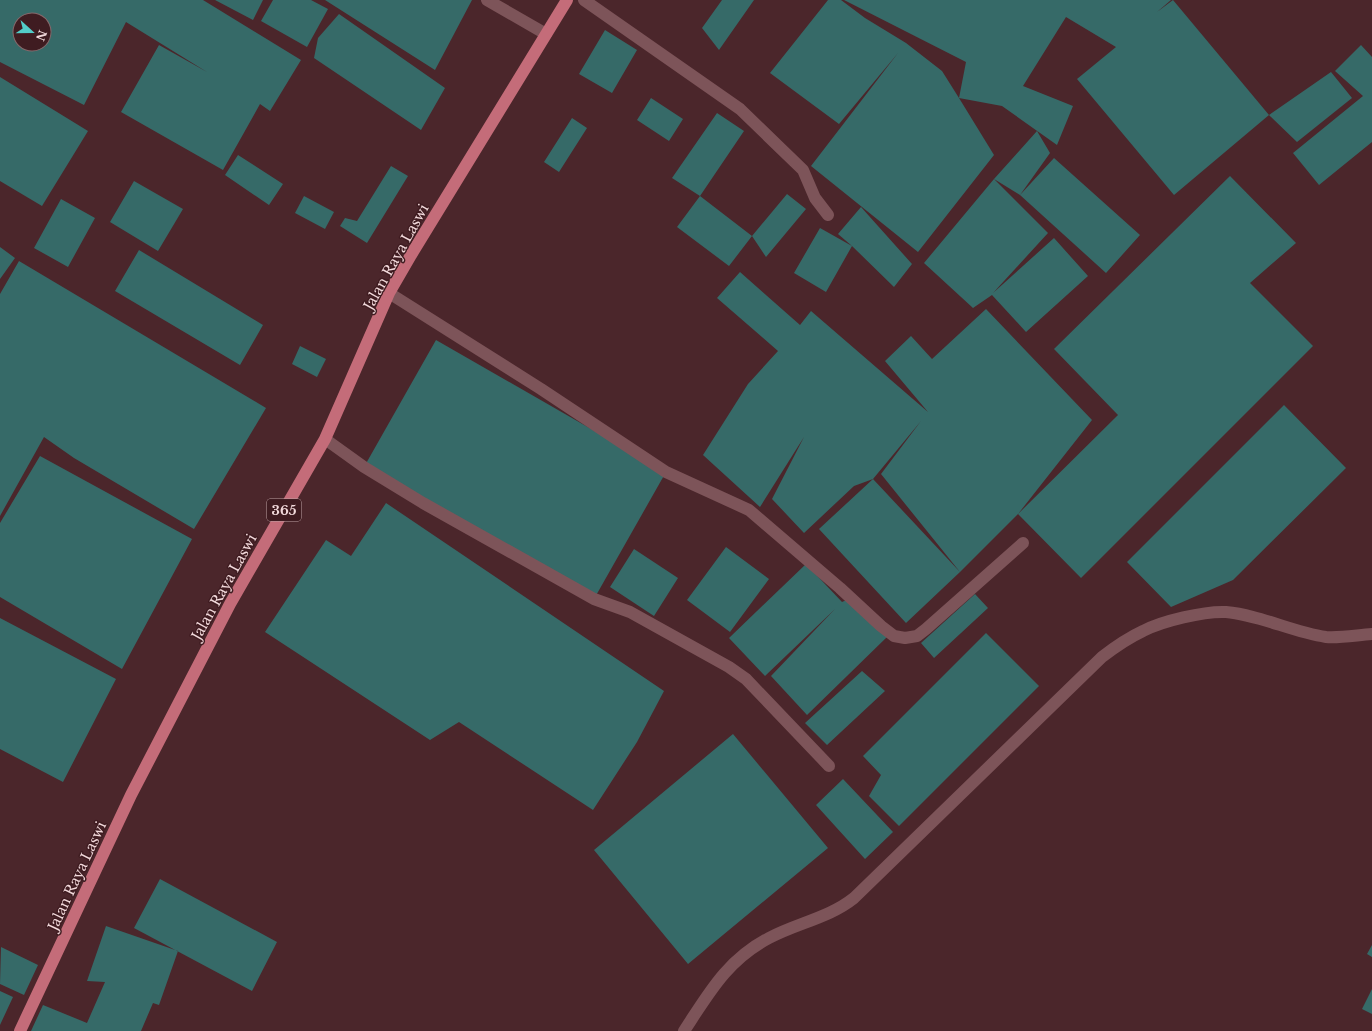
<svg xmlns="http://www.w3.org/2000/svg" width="1372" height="1031" font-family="'Libre Baskerville',serif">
<rect width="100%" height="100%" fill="#4b262b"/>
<!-- building -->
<path fill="#366a68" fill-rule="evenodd" d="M 0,0 L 203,0 L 301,60 L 270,111 L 260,104 L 223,170 L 121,112 L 159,45 L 207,72 L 126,22 L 84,105 L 0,62 ZM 20,20 L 44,20 L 44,44 L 20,44 Z
M 215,0 L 263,0 L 253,20 Z
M 273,0 L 311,0 L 328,9 L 307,47 L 261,21 Z
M 325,0 L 472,0 L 435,70 Z
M 722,0 L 754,0 L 719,50 L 702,28 Z
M 828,0 L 841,0 L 865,18 L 906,43 L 942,71 L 959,98 L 966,62 L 844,0 L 1171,0 L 1157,12 L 1173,0 L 1269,115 L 1331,72 L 1352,98 L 1297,142 L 1269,115 L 1174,195 L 1077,79 L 1116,47 L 1066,17 L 1023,86 L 1073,106 L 1057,145 L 1002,106 L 959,98 L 994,155 L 918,252 L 811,166 L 898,53 L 839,124 L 770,73 Z
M 339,14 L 445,88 L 421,130 L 314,58 L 318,38 Z
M 605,30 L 637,50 L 612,93 L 579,74 Z
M 1361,45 L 1372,57 L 1372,142 L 1319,185 L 1293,153 L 1363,96 L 1335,71 Z
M 0,77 L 88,131 L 42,206 L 0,181 Z
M 651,98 L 683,119 L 669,141 L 637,120 Z
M 717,113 L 744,131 L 700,196 L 672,178 Z
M 572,118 L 587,128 L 559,172 L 544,162 Z
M 1037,131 L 1050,153 L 1020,195 L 994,179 L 1048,233 L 993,293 L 1054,238 L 1088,276 L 1026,332 L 992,295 L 973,308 L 924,263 L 994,179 Z
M 238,155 L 283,184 L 269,205 L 225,175 Z
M 1054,158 L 1140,235 L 1106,273 L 1020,195 Z
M 391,166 L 408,176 L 367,243 L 340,226 L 345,218 L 357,221 Z
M 1230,176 L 1296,243 L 1250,283 L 1313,346 L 1081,578 L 1018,514 L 1118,415 L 1054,349 Z
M 134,181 L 183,209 L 158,251 L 110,222 Z
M 787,194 L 806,209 L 766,257 L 752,236 Z
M 304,196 L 334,212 L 325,229 L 295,213 Z
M 700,196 L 752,236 L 729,266 L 677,227 Z
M 61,199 L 95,218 L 68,267 L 34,248 Z
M 861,207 L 912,264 L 894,287 L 852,246 L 826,292 L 794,273 L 820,228 L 852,246 L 838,234 Z
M 0,247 L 15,258 L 0,279 Z
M 139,250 L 263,325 L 240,365 L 115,291 Z
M 19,261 L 266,408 L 194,529 L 74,458 L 44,437 L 0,516 L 0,294 Z
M 740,272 L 800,325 L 811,311 L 928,412 L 885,361 L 911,336 L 932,359 L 986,309 L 1092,420 L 1018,514 L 960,572 L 881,474 L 921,421 L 873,479 L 854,486 L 804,533 L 772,499 L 804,437 L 760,507 L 703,455 L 748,384 L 778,351 L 717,298 Z
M 436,340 L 666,472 L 594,599 L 364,467 Z
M 300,346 L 326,359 L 317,377 L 292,364 Z
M 1284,405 L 1346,468 L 1233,580 L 1171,607 L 1127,562 Z
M 40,456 L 192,539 L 122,669 L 0,597 L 0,523 Z
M 873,479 L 960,572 L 906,623 L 819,529 Z
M 386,503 L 664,691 L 637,742 L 593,810 L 459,722 L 430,740 L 265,632 L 326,540 L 351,556 Z
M 726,547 L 769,579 L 730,632 L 687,600 Z
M 634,549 L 678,578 L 654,616 L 610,587 Z
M 806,564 L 842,602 L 851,598 L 887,637 L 807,715 L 771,676 L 835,609 L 765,676 L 729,638 Z
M 975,594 L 988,608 L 934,658 L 921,643 Z
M 0,618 L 116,679 L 63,782 L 0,749 Z
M 986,633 L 1039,686 L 899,826 L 869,796 L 881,775 L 863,756 Z
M 862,671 L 885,691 L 827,745 L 805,723 Z
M 733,734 L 828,848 L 688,964 L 594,850 Z
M 843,779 L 893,832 L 865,859 L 816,805 Z
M 160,879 L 277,942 L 252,991 L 134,928 Z
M 106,926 L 178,951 L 159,1005 L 153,1003 L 141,1031 L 31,1031 L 43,1005 L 87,1023 L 105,982 L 87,981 Z
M 1372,945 L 1372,957 L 1367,954 Z
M 1,947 L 38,965 L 24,995 L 0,984 Z
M 1372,989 L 1372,1014 L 1362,1009 Z
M 0,991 L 13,997 L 0,1025 Z"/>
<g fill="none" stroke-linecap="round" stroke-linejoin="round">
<!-- minor -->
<path stroke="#7d5459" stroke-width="12" d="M 487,0 L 546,34
M 584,0 L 740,109 L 803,170 L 815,198 L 828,215
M 389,293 L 541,389 L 666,472 L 749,510 L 840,588 L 881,626 L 894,636 L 905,638 L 917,636 L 926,629 L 1023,543
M 325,439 L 364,467 L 423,503 L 594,599 L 630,612 L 729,667 L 746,679 L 829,766
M 684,1031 C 709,993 727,960 769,938 C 797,923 829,918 854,898 L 1102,657 C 1115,647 1128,638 1143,631 C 1162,621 1204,611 1226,612 C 1260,615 1292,632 1326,637 C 1341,638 1357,635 1372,634"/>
<!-- major -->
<path stroke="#c46c79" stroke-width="12" d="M 20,1031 L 131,795 L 230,604 L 325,439 L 389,293 L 411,255 L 567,0"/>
</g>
<g text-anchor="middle" stroke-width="3" stroke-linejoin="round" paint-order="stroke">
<!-- shield labels -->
<rect fill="#3f1c21" stroke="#bca0a3" stroke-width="1" x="267" y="499" width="34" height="22" rx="3"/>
<g font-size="13" font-weight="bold" fill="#f2d9db">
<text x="284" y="515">365</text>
</g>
<!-- street labels -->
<g font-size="14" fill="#f2d9db" stroke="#3f1c21">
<text transform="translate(396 257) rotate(-61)" y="5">Jalan Raya Laswi</text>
<text transform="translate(224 587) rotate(-61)" y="5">Jalan Raya Laswi</text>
<text transform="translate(77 876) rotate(-65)" y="5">Jalan Raya Laswi</text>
</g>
</g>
<!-- north arrow -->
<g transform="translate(32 32) rotate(111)"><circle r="19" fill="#3f1c21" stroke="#87686b"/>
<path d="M0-3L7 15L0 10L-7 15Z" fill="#53cdc9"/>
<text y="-6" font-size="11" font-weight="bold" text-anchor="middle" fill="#f2d9db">N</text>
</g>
</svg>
